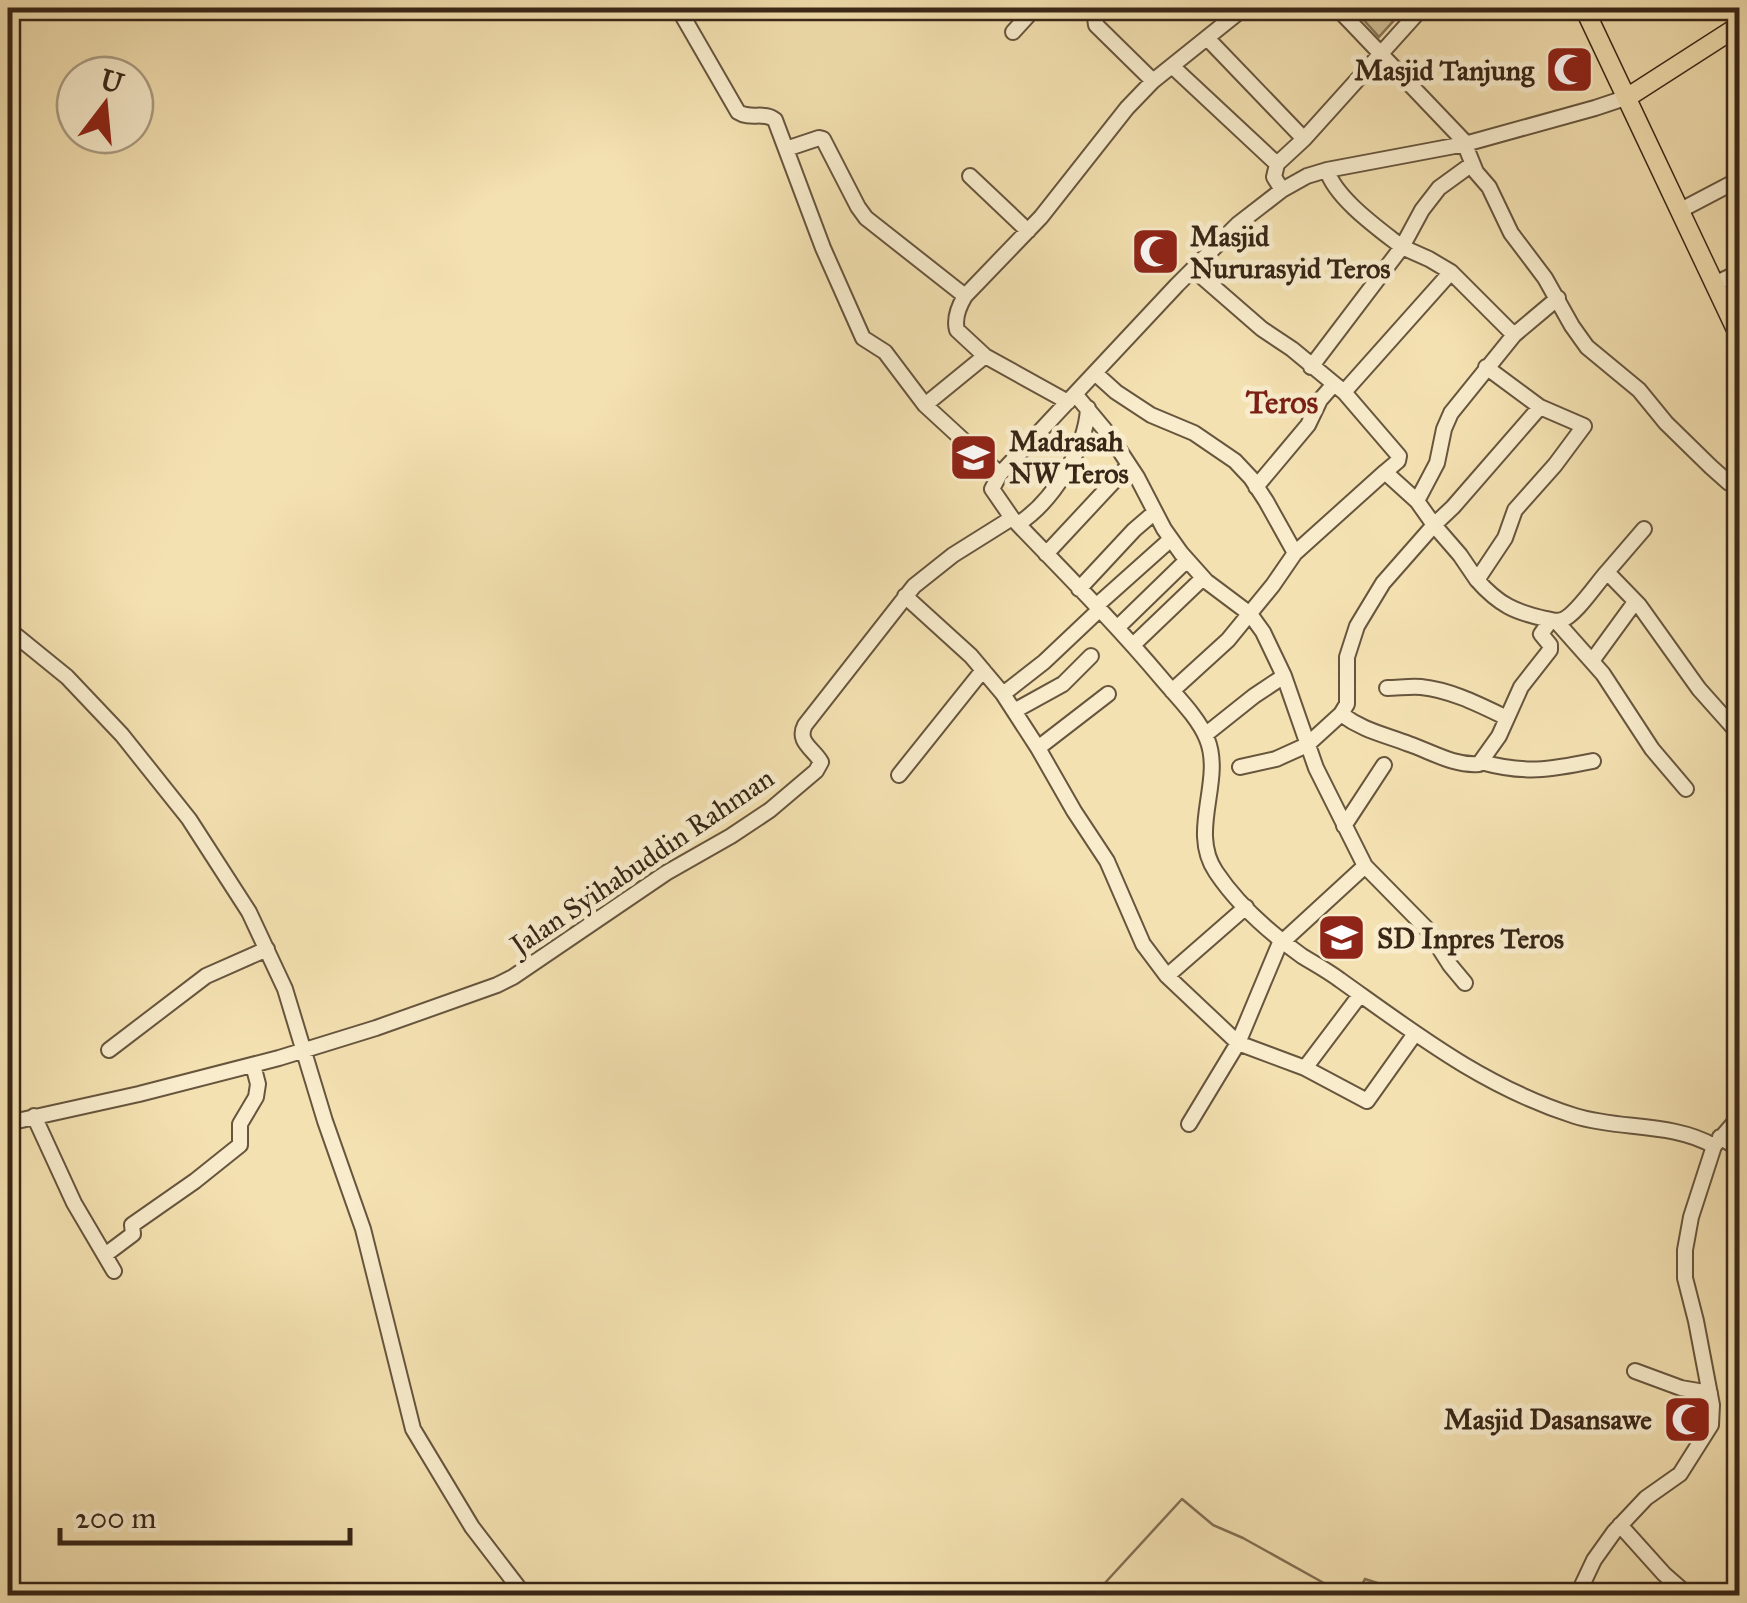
<svg xmlns="http://www.w3.org/2000/svg" width="1747" height="1603" font-family="'IM FELL Great Primer',serif">
<defs>
<pattern id="cemetery-stones" width="16" height="16" patternUnits="userSpaceOnUse" patternTransform="scale(2.5)"><rect width="16" height="16" fill="#d4c197"/><path d="M2 7V4a2 2 0 0 1 4 0v3zM10 15v-3a2 2 0 0 1 4 0v3z" fill="#b7a681"/></pattern>
</defs>
<rect width="100%" height="100%" fill="#f4e1b1"/>
<filter id="stains"><feTurbulence type="fractalNoise" baseFrequency=".002" numOctaves="4"/><feColorMatrix values="0 0 0 0 .2 0 0 0 0 .09 0 0 0 0 .02 0 0 0 .5 -.17"/></filter>
<radialGradient id="worn" r=".72"><stop offset=".6" stop-color="#630" stop-opacity="0"/><stop offset="1" stop-color="#630" stop-opacity=".3"/></radialGradient>
<!-- cemetery -->
<path fill="url(#cemetery-stones)" stroke="#867457" stroke-width="2.5" d="M 1365,1579 L 1396,1589 L 1400,1592 L 1398,1595 L 1356,1595 Z"/>
<!-- park -->
<path fill="#d4c197" stroke="#867457" stroke-width="2.5" d="M 1353,8 L 1405,8 L 1379,37 Z"/>
<g fill="none" stroke-linecap="round" stroke-linejoin="round">
<!-- stream -->
<path stroke="#827054" stroke-width="2.5" d="M 1093,1596 L 1182,1499 L 1213,1525 L 1243,1538 L 1331,1587 L 1353,1596"/>
<defs>
<path id="minor" d="M 678,8 L 738,112 C 750,120 765,111 775,120 L 823,248 L 863,338 L 885,352 L 925,405 L 1000,474
M 1102,8 L 1095,18 L 1096,25 L 1153,81
M 1337,8 L 1463,140 L 1476,172 L 1489,187 L 1511,233 L 1545,278 L 1572,326 L 1587,347 L 1639,390 L 1666,423 L 1711,467 L 1729,483 L 1740,485
M 1013,32 L 1035,8
M 1207,38 L 1304,139
M 1172,66 L 1277,164
M 786,149 L 819,138 L 823,139 L 858,207 L 866,218 L 965,296
M 1472,164 L 1439,188 L 1422,210 L 1402,247 L 1429,259 L 1451,272 L 1514,335
M 970,176 L 1028,231
M 1282,190 L 1274,177 L 1277,164 L 1304,139 L 1422,8
M 1679,211 L 1740,179
M 1193,269 L 1262,329 L 1292,349 L 1344,392 L 1399,456 L 1398,461 L 1385,472 L 1417,501 L 1434,525 L 1383,583 L 1357,626 L 1347,657 L 1347,704 L 1341,714 L 1307,745 L 1276,759 L 1240,767
M 1714,284 L 1740,272
M 985,356 L 1068,402
M 1311,367 L 1402,247 C 1379,229 1335,198 1327,170
M 1486,367 L 1540,407 L 1584,426 L 1555,465 L 1515,510 L 1505,538 L 1477,580 C 1499,605 1515,612 1546,619 C 1553,620 1556,622 1562,620 C 1575,616 1597,583 1607,572 L 1639,605 L 1699,689 L 1740,735
M 1095,373 L 1116,392 L 1151,415 L 1194,433 L 1235,461 L 1251,478 L 1266,501 L 1295,553
M 1344,392 L 1451,272
M 1075,394 L 1110,436 L 1137,477 L 1164,529 L 1181,553 L 1206,581 L 1250,614 L 1263,632 L 1284,676 L 1316,768 L 1365,866 L 1279,945 L 1238,1043 L 1189,1124
M 925,405 L 985,356 L 957,330 C 954,319 959,306 965,296 L 1041,217 L 1127,108 L 1153,81 L 1244,8
M 1256,487 L 1308,425 L 1320,400 L 1334,384
M 1417,501 L 1437,463 L 1444,429 L 1451,413 L 1514,335 L 1558,298
M 1012,518 C 1063,571 1115,623 1162,679 C 1177,697 1198,717 1207,739 C 1224,781 1188,831 1216,872 C 1238,905 1270,933 1302,956 C 1315,964 1328,971 1340,980 C 1416,1034 1484,1087 1575,1116 C 1620,1130 1672,1122 1714,1146
M 1018,524 C 1052,502 1086,449 1088,408
M 1046,554 L 1129,465
M 1607,572 L 1644,529
M 1477,580 L 1460,555 L 1434,525 L 1453,507 L 1540,407
M 1079,589 L 1134,530 L 1155,512
M 905,596 L 971,656 L 1003,694 L 1038,748 L 1074,811 L 1107,861 L 1143,944 L 1167,976 L 1238,1043 L 1305,1068
M 1096,606 L 1171,539
M 1556,621 L 1603,674 L 1652,749 L 1686,789
M 1117,628 L 1187,560
M 8,629 L 67,677 L 122,735 L 189,819 L 249,912 L 285,989 L 325,1121 L 363,1229 L 413,1429 L 472,1527 L 525,1596
M 1133,645 L 1203,578
M 1592,661 L 1635,602
M 1387,688 C 1398,688 1410,686 1421,687 C 1451,690 1480,705 1507,718
M 1172,691 L 1228,640 L 1273,585 L 1295,553 L 1385,472
M 1003,694 L 1044,662 L 1099,610
M 1014,711 L 1063,684 L 1091,656
M 1341,714 C 1364,731 1383,734 1409,744 C 1432,752 1454,766 1479,764 L 1499,736 L 1521,687 L 1550,650 L 1550,645 L 1541,634 L 1551,620
M 1205,735 L 1254,696 L 1284,676
M 1038,748 L 1108,694
M 1481,762 C 1525,774 1549,770 1593,761
M 899,775 L 983,670
M 1344,826 L 1384,765
M 1365,866 L 1427,929 L 1450,965 L 1465,983
M 1167,976 L 1246,907
M 1360,995 L 1305,1068 L 1367,1101 L 1414,1035
M 109,1050 L 206,976 L 267,949
M 34,1116 L 74,1203 L 114,1271
M 8,1123 L 139,1094 L 279,1058 L 376,1028 L 497,985 L 513,977 L 666,873 L 731,836 L 770,810 L 816,771 L 821,762 C 814,749 796,742 805,725 L 914,586 L 953,555 L 1012,518 L 992,489 L 1000,474 L 1177,285 L 1238,224 L 1282,190 L 1307,176 L 1327,170 L 1465,144 L 1595,108 L 1628,97
M 1720,1137 L 1740,1150
M 105,1255 L 133,1234 L 132,1225 L 195,1181 L 240,1145 L 240,1124 L 256,1097 L 258,1084 L 253,1065
M 1635,1371 L 1681,1388 L 1710,1393
M 1620,1525 L 1664,1574 L 1689,1596
M 1577,1596 L 1594,1560 L 1614,1532 L 1646,1498 L 1680,1474 L 1711,1425 L 1712,1405 L 1696,1321 L 1685,1278 L 1685,1250 L 1691,1217 L 1714,1146 L 1740,1116"/>
<path id="major" d="M 1584,8 L 1740,338
M 1628,97 L 1740,25"/>
</defs>
<!-- minor casing -->
<use href="#minor" stroke="#67553e" stroke-width="18"/>
<!-- major casing -->
<use href="#major" stroke="#382617" stroke-width="21"/>
<!-- minor -->
<use href="#minor" stroke="#f8eccc" stroke-width="14"/>
<!-- major -->
<use href="#major" stroke="#f4e1b1" stroke-width="18"/>
</g>
<!-- icons -->
<defs>
<symbol id="mosque-square" viewBox="-11 -11 22 22"><rect x="-9" y="-9" width="18" height="18" rx="4" fill="#8f2418" stroke="#f8eccc"/><path d="M3.5-4.9A6 6 0 1 0 3.5 4.9A5 5 0 1 1 3.5-4.9Z" fill="#fff"/></symbol>
<symbol id="school-square" viewBox="-11 -11 22 22"><rect x="-9" y="-9" width="18" height="18" rx="4" fill="#8f2418" stroke="#f8eccc"/><path d="M0-5L7-2L0 1L-7-2ZM-4 1L0 2.5L4 1V4Q0 6-4 4Z" fill="#fff"/></symbol>
</defs>
<g fill-rule="evenodd">
<use href="#mosque-square" x="1542" y="42" width="55" height="55"/>
<use href="#mosque-square" x="1128" y="224" width="55" height="55"/>
<use href="#school-square" x="946" y="430" width="55" height="55"/>
<use href="#school-square" x="1314" y="910" width="55" height="55"/>
<use href="#mosque-square" x="1660" y="1392" width="55" height="55"/>
</g>
<g text-anchor="middle" stroke-width="10" stroke-linejoin="round" paint-order="stroke">
<!-- poi labels -->
<g font-size="28" font-weight="bold" fill="#382617" stroke="#f8eccc" text-anchor="start">
<text x="1534" y="80" text-anchor="end">Masjid Tanjung</text>
<text x="1190" y="246">Masjid<tspan x="1190" dy="32">Nururasyid Teros</tspan></text>
<text x="1009" y="451">Madrasah<tspan x="1009" dy="32">NW Teros</tspan></text>
<text x="1377" y="948">SD Inpres Teros</text>
<text x="1652" y="1429" text-anchor="end">Masjid Dasansawe</text>
</g>
<!-- street labels -->
<g font-size="28" fill="#382617" stroke="#f8eccc">
<text transform="translate(642 861) rotate(-34)" y="10">Jalan Syihabuddin Rahman</text>
</g>
<!-- quarter labels -->
<g font-size="32" font-weight="bold" fill="#7a1f14" stroke="#f8eccc">
<text x="1282" y="413">Teros</text>
</g>
</g>
<!-- margin -->
<rect width="1747" height="1603" fill="none" stroke="#f4e1b1" stroke-width="40"/>
<rect x="10" y="10" width="1727" height="1583" fill="none" stroke="#382617" stroke-width="5"/>
<rect x="20" y="20" width="1707" height="1563" fill="none" stroke="#382617" stroke-width="2.5"/>
<!-- north arrow -->
<g transform="translate(105 105) rotate(16)"><circle r="48" fill="#f8eccc" stroke="#ab9d84" stroke-width="2.5"/>
<path d="M0-8L18 38L0 25L-18 38Z" fill="#8f2418"/>
<text y="-15" font-size="28" font-weight="bold" text-anchor="middle" fill="#382617">U</text>
</g>
<!-- scale -->
<path d="M60 1528v15h290v-15" fill="none" stroke="#382617" stroke-width="5"/>
<text x="75" y="1528" font-size="30" fill="#382617" stroke="#f8eccc" stroke-width="8" paint-order="stroke">200 m</text>
<rect width="100%" height="100%" filter="url(#stains)"/>
<rect width="100%" height="100%" fill="url(#worn)"/>
</svg>
